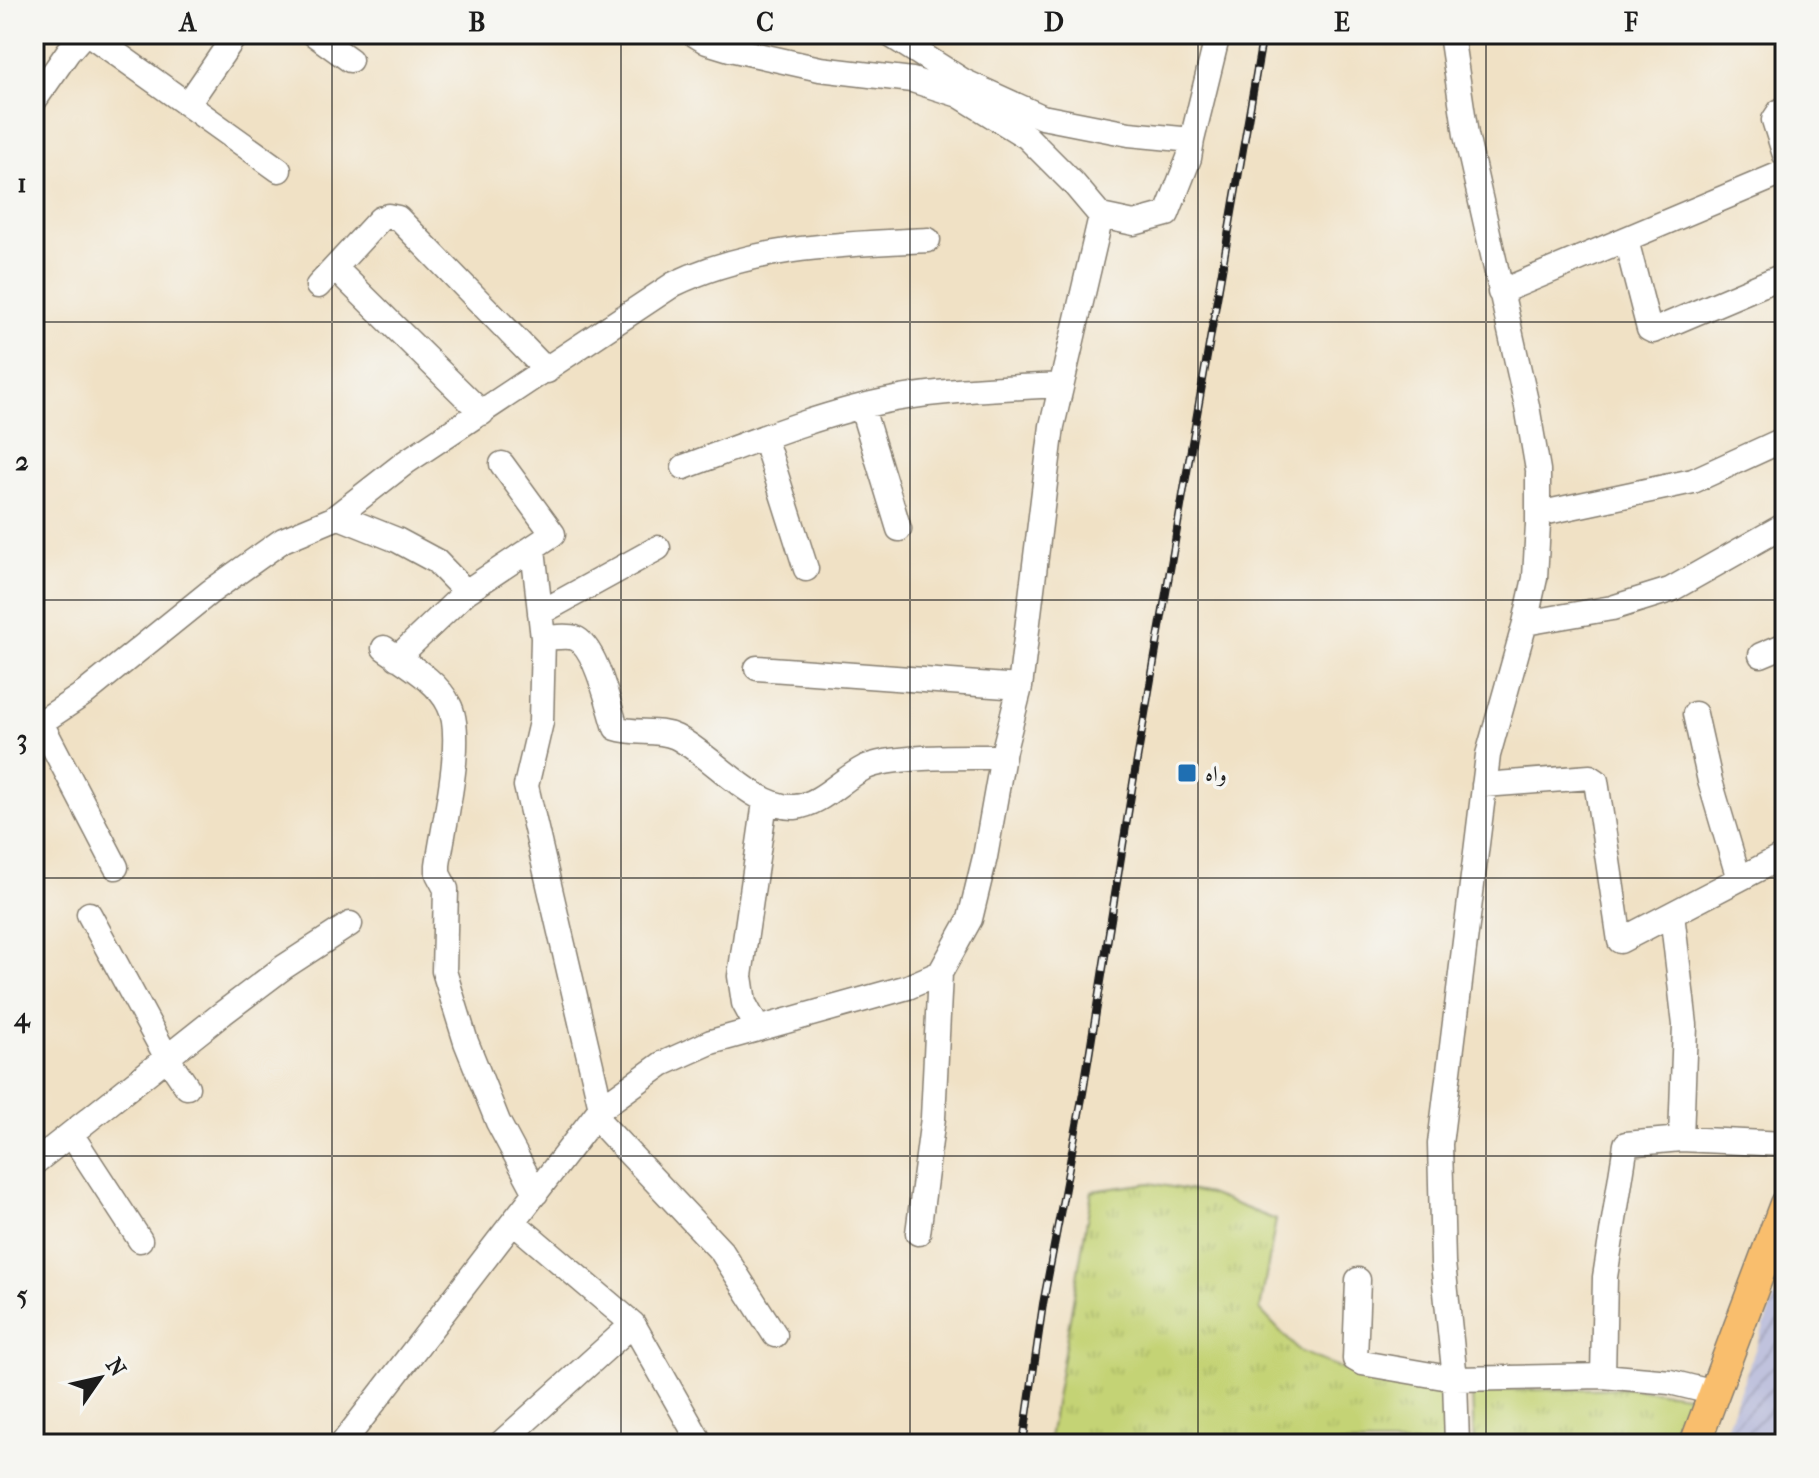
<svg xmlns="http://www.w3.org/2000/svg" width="1819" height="1478" font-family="'IM FELL French Canon',Amiri,serif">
<defs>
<pattern id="industrial-furrows" width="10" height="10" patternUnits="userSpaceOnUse" patternTransform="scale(2)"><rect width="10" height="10" fill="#c0c2dd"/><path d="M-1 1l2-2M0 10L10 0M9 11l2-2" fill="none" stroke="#a4a6bd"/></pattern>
<pattern id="grass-tufts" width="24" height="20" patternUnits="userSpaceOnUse" patternTransform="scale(2)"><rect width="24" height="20" fill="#c4d375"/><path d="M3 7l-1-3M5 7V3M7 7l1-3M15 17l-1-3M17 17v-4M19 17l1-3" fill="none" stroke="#a8b565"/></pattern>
</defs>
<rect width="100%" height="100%" fill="#f6f6f2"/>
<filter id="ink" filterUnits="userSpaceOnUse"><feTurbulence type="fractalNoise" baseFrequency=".0125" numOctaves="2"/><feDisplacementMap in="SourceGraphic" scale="16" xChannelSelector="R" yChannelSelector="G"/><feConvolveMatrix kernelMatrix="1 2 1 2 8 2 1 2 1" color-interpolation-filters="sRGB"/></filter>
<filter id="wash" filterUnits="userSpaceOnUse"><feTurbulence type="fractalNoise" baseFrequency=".006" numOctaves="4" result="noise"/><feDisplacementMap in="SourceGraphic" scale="32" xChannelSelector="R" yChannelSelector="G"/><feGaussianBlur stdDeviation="1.8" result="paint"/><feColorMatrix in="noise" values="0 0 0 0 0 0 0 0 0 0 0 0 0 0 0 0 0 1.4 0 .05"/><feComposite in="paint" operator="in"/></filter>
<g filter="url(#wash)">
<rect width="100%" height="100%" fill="#f0e1c5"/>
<!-- industrial -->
<path fill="url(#industrial-furrows)" d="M 1785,1292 L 1785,1444 L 1720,1444 L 1774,1299 Z"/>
<!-- grass -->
<path fill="url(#grass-tufts)" stroke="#707848" stroke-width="2" d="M 1150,1183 L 1209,1194 L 1276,1220 L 1260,1310 L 1299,1351 L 1339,1368 L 1450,1390 L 1450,1444 L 1048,1444 L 1092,1191 Z
M 1628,1388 L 1697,1396 L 1679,1444 L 1474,1444 L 1472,1391 Z"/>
</g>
<g filter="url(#ink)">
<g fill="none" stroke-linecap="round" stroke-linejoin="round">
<defs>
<path id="minor" d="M 89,34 L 279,170
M 314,34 L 350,60
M 694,34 L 707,42 L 730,49 L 820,69 L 912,80 L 959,95 L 1027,137 L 1074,184 L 1101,216 L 1134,223 L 1167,214 L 1189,158 L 1192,140
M 889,34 L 963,81 L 1042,117 L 1129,134 L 1192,140 L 1218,34
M 1451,34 L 1466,135 L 1527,406 L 1538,470 L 1538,524 L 1535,578 L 1525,623 L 1488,755 L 1440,1144 L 1443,1263 L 1455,1379 L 1457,1444
M 34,101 L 68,52 L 84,34
M 188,104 L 236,34
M 1785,109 L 1780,111 L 1774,120 L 1785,155
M 1626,240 L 1649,329 L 1653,331 L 1785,275
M 335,268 L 482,413
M 318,286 L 380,219 L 388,216 L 398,218 L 547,371
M 1500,292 L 1785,172
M 862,408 L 899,529
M 764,437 L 806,569
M 684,467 C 751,442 825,412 895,399 C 950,389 1005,388 1061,385
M 1538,514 L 1693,481 L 1785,439
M 337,516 L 397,540 L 436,561 L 466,592
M 533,549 L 543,638 L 541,722 L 526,786 L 601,1108
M 540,613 L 658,548
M 1525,623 L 1612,608 L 1670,590 L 1785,525
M 543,638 C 552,638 566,635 575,638 C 596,646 609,707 616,728 C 636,735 657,728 676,737 C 712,755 754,809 795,807 C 820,805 842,779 864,768 C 892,755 969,757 1003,757
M 384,648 C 406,664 437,680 449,705 C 466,736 443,827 438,865 L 438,874 L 446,889 L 444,971 L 466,1042 L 498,1122 L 536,1193
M 1761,655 L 1785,645
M 397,658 L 466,592 L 553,534 L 502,464
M 757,668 L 1020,687
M 1695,714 L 1710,781 L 1739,879
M 41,723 L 116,867
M 34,727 L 85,693 L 210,592 L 283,540 L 333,519 L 406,462 L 674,284 C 752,246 843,244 928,240
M 1484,785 L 1590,777 L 1596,781 L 1620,941 L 1672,914 L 1685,1025 L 1681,1139
M 89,914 L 166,1056 L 187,1087
M 1672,914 L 1785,855
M 758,1029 L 744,1003 L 740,976 L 765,802
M 595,1117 L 722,1252 L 775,1335
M 71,1134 L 140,1240
M 34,1163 L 223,1013 L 284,967 L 350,924
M 513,1222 L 633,1324 L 701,1444
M 918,1233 L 933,1118 L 940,973
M 1358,1280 L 1355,1359 L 1362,1363 L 1455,1379 L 1603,1376 L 1670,1382 L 1715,1393
M 1603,1376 L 1605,1277 L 1626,1144 L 1681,1139 L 1785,1144
M 342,1444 L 601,1108 L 662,1064 L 711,1042 L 908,987 L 940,973 L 970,919 L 985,857 L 1004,750 L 1020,687 L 1052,426 L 1101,216
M 500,1444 L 633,1324"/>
<path id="major" d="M 1695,1444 L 1785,1204"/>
</defs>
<!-- minor casing -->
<use href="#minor" stroke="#867e70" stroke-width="27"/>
<!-- major casing -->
<use href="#major" stroke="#867e70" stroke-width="33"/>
<!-- minor -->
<use href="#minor" stroke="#fff" stroke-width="24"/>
<!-- major -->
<use href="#major" stroke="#f9be6d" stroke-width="30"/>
<defs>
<path id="rail" d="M 1023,1444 L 1043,1304 L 1083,1093 L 1133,783 L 1263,34"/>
</defs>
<!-- rail casing -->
<use href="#rail" stroke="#1c1c1c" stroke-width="8"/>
<!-- rail -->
<use href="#rail" stroke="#f6f6f2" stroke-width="5" stroke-dasharray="15" stroke-linecap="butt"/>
</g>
</g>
<!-- grid -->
<path fill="none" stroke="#1c1c1c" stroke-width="2" stroke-opacity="0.55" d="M 332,34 L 332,1444M 621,34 L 621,1444M 910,34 L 910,1444M 1198,34 L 1198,1444M 1486,34 L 1486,1444M 34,322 L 1785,322M 34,600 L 1785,600M 34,878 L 1785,878M 34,1156 L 1785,1156"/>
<!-- markers -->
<rect fill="#1f6fb2" stroke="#f6f6f2" stroke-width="3" x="1177" y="763" width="20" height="20" rx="4"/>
<g text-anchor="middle" stroke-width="7" stroke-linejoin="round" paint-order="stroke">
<!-- poi labels -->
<g font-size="22" fill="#1c1c1c" stroke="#f6f6f2" text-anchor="start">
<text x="1205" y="781">واہ</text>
</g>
</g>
<!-- margin -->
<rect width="1819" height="1478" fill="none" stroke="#f6f6f2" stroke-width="88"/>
<!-- north arrow -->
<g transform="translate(100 1378) rotate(56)" stroke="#f6f6f2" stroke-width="6" paint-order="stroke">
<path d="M0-6L14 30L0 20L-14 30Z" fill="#1c1c1c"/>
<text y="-12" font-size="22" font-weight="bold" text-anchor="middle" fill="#1c1c1c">N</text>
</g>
<rect x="44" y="44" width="1731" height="1390" fill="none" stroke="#1c1c1c" stroke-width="3"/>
<g font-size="26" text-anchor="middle" font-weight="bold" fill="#1c1c1c">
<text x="188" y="31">A</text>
<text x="477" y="31">B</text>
<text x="765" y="31">C</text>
<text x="1054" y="31">D</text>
<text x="1342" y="31">E</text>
<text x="1631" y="31">F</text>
<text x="22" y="192">1</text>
<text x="22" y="470">2</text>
<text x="22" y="748">3</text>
<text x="22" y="1026">4</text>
<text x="22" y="1304">5</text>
</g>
</svg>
